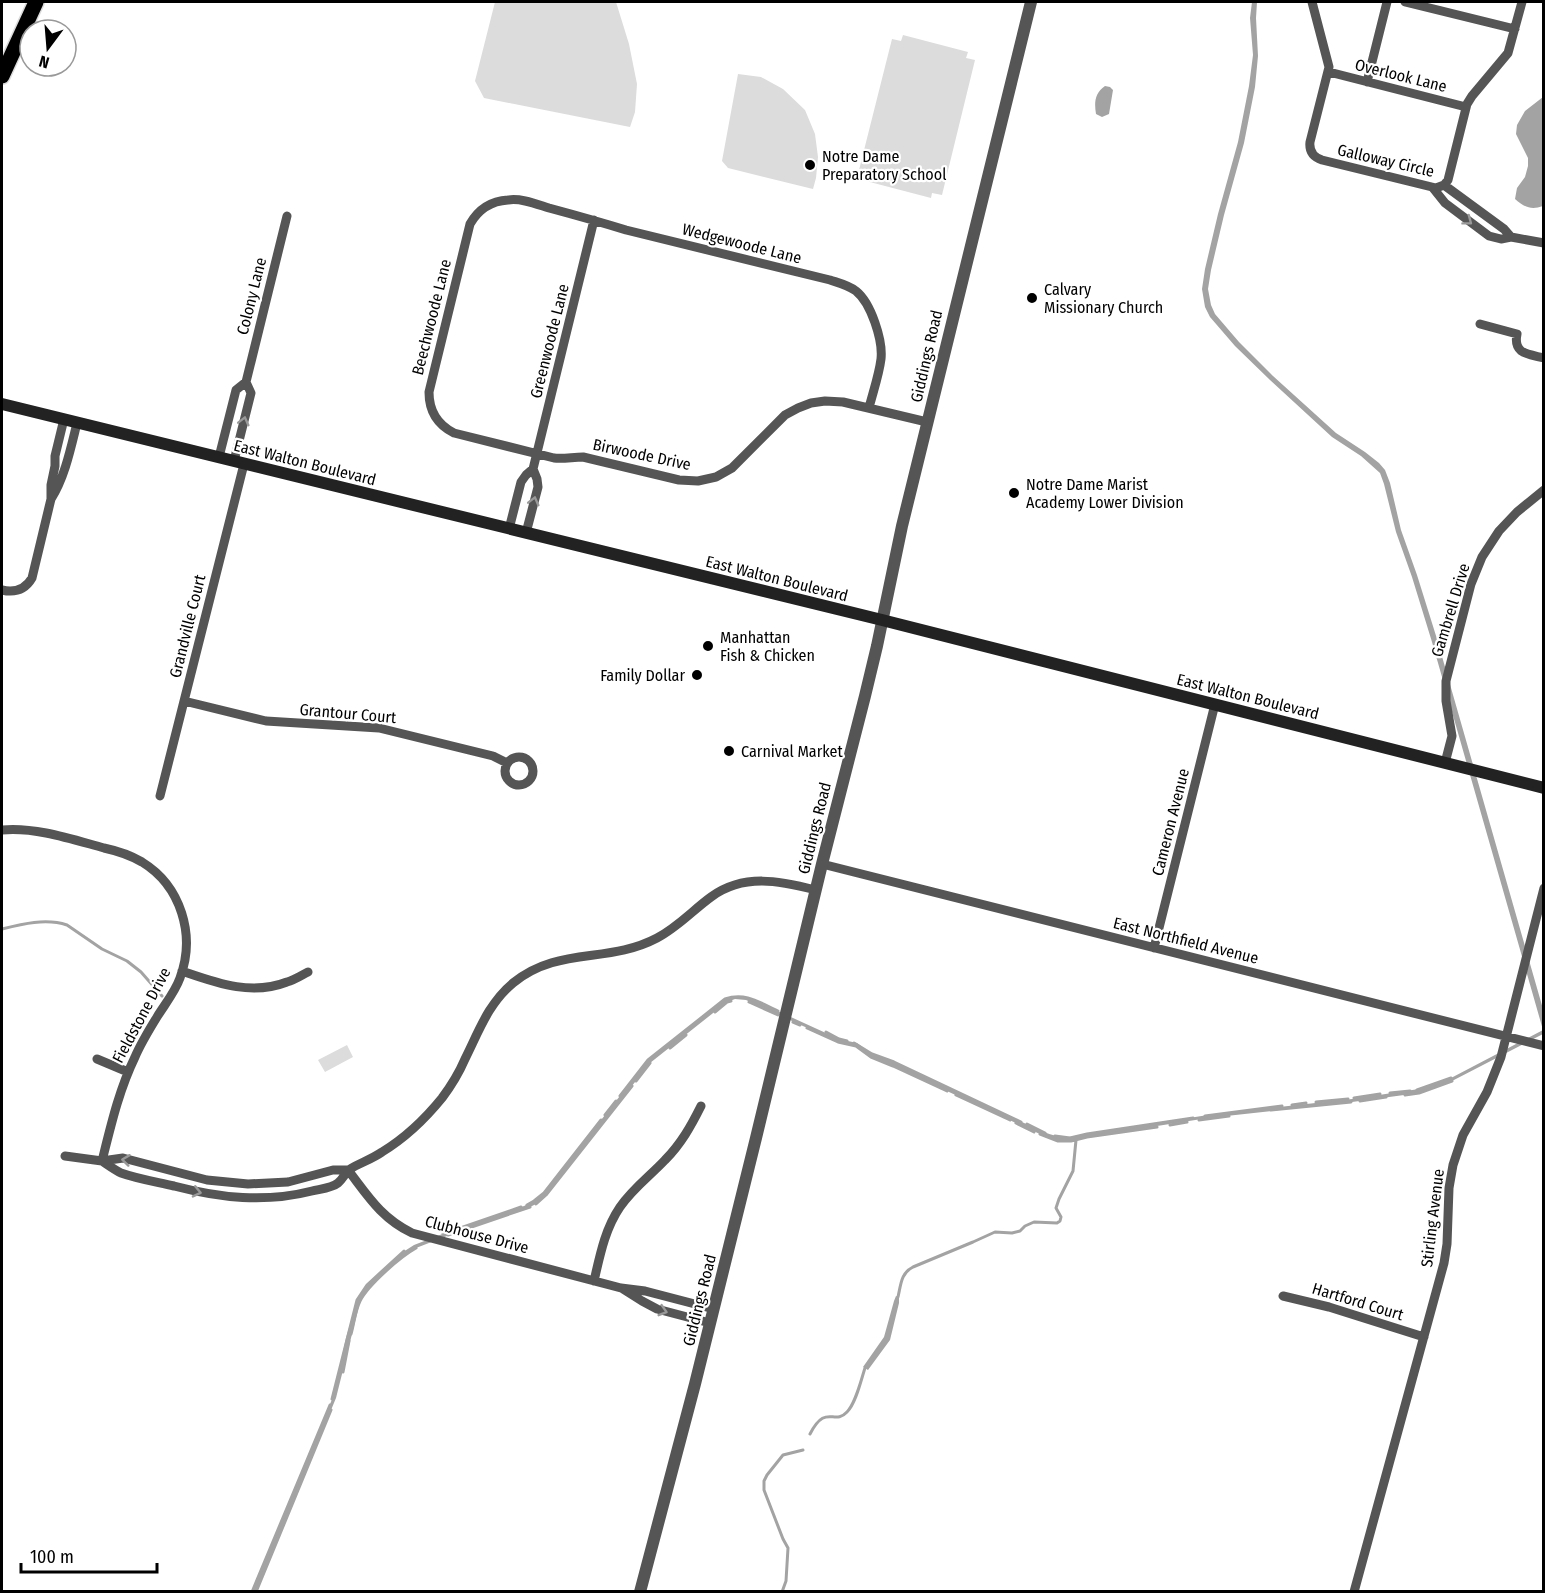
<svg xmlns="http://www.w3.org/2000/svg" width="1545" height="1593" font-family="'Fira Sans Condensed',sans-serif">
<rect width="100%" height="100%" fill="#fff"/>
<!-- green -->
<path fill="#dcdcdc" d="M 495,2 L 616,2 L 629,44 L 637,84 L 635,112 L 630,127 L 484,98 L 475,81 Z
M 903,35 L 968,52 L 966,58 L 975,60 L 942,195 L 932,193 L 931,198 L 866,181 L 867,176 L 858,174 L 892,39 L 901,41 Z
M 738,74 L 761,77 L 783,89 L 805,110 L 815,134 L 818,157 L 816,178 L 813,189 L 728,168 L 722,161 Z
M 347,1045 L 353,1057 L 325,1072 L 318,1060 Z"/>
<!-- water -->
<path fill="#a3a3a3" d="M 1252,2 L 1257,2 L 1256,18 L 1258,56 L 1255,87 L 1244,143 L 1224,215 L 1211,270 L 1208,289 L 1211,305 L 1215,314 L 1239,342 L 1273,376 L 1336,433 L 1365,452 L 1379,463 L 1385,470 L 1390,483 L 1401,530 L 1417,575 L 1437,639 L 1543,1009 L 1543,1034 L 1452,1081 L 1419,1093 L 1352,1102 L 1208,1118 L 1087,1137 L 1071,1141 L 1058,1141 L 1042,1135 L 893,1066 L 871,1057 L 856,1046 L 838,1042 L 746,1000 L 735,999 L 727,1002 L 650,1063 L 546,1195 L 536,1204 L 526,1209 L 460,1231 L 416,1248 L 402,1257 L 369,1288 L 360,1302 L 336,1398 L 263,1575 L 256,1591 L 252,1592 L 333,1397 L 346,1338 L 357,1300 L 367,1285 L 400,1254 L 414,1245 L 458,1228 L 524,1206 L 534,1201 L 544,1193 L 648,1060 L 725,999 L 734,996 L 747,997 L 839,1039 L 857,1043 L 872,1054 L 894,1062 L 1037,1129 C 1057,1138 1066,1139 1087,1134 L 1208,1115 L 1352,1099 L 1419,1089 L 1451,1078 L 1543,1030 L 1432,642 L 1412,577 L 1396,532 L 1384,484 L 1380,473 L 1361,456 L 1332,437 L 1270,380 L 1235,346 L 1210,317 L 1205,307 L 1202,289 L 1205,269 L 1218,214 L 1238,142 L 1249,86 L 1253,55 L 1250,18 Z
M 1105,86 L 1110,87 L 1113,90 L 1109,114 L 1102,117 L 1096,114 C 1094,102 1095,93 1105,86 Z
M 1543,97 L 1543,206 C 1532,210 1525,208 1515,199 L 1517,188 L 1525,177 L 1528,166 L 1528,158 L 1516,134 L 1517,125 L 1525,111 Z
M 896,1296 L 899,1297 L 899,1303 L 890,1340 L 868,1370 L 863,1367 L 884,1337 L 894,1301 Z"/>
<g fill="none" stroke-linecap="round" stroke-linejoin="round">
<!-- stream -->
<path stroke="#a3a3a3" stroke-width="3" d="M 2,929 C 22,924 46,918 67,925 L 102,949 L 127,961 L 141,972 L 162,996
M 749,1002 L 778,1015
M 715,1012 L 727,1002 L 731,1001
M 793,1022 L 800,1025
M 807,1028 L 838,1042 L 856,1046 L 871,1057 L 893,1066 L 947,1091
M 826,1032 L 839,1039 L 847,1041
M 854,1043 L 872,1054 L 894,1062 L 1021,1122
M 670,1048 L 686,1035
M 636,1081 L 650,1063
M 1417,1090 L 1451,1078
M 1390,1093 L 1410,1091
M 956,1095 L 1010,1120
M 1405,1095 L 1419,1093 L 1452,1081
M 620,1096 L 648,1060 L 725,999 C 746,992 760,1003 778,1011
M 1354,1098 L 1380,1094
M 1360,1101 L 1386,1097
M 1316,1102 L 1348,1099
M 1292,1105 L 1306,1103
M 1271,1110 L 1351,1102
M 605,1115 L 616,1101
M 1205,1116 L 1282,1106
M 1199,1120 L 1229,1116
M 1016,1123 L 1034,1132
M 1027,1124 L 1045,1133
M 1170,1125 L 1187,1122
M 1040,1134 L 1058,1141 L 1071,1141 L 1087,1137 L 1157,1127
M 1055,1136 L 1070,1138 L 1087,1134 L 1193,1118
M 536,1204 L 546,1195 L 632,1086
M 527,1205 L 534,1201 L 544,1193 L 601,1120
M 443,1234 L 521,1207
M 448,1235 L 530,1207
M 898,1297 C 901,1284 901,1273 913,1267 L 973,1242 L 995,1232 L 1012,1233 L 1020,1231 L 1025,1226 L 1034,1222 L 1057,1223 L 1060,1221 L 1061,1217 L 1056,1208 L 1059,1199 L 1073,1171 L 1076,1140
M 351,1334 C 354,1324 355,1311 360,1301 C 368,1285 400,1257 416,1248
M 343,1372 L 349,1341
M 332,1399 L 357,1300 L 367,1285 L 404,1251
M 810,1434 C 826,1403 834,1426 847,1412 C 856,1403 861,1380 865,1368
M 252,1592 L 330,1405
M 256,1592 L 331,1410
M 782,1592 L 786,1581 L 788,1548 L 783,1539 L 764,1490 L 764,1481 L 767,1475 L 783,1455 L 803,1450"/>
<defs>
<path id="primary" d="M 2,76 L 36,2"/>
</defs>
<!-- primary casing -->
<use href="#primary" stroke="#dbdbdb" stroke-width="18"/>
<!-- minor -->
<path stroke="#555" stroke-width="9" d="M 1312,2 L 1329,67 L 1310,142 C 1309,151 1313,157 1322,160 L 1436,188 L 1444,185 L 1448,180 L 1467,104 L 1472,96 L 1508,53 L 1522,2
M 1405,2 L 1515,29
M 1329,72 L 1466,107
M 1367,82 L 1387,2
M 1444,185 L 1504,229 L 1511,237
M 1433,188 L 1445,203 L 1489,236 L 1501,239 L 1511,237 L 1544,243
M 1480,324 L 1517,334 C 1513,354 1528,354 1544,358
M 869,408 C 873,392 879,375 881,359 C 883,340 871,303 856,291 C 848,285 839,283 830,280 L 626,230 C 600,222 575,215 549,208 C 536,204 521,198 508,200 C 491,201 478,210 470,224 L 429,392 C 429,411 438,425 454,433 L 554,458 C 564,459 573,457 583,457 L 679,480 L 698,481 L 716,477 L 732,468 L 785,415 L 798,408 L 811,403 L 825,401 L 843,402 L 927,422
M 219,457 L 236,390 L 246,382 L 287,216
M 234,461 L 251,393 L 246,382
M 51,499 C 65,477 71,447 77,423
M 509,529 L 521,482 L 526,475 L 533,469 L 594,220
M 526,533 L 538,487 L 537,479 L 533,469
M 2,590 C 15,593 25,590 32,578 L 51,499 L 51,485 L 55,466 L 55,456 L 64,419
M 184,701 L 266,721 L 379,728 L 493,756 L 507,763
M505 771a14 14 0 1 1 28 0a14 14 0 1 1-28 0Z
M 1445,763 L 1452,736 L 1446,701 L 1446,681 L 1471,584 L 1482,557 L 1499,531 L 1517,512 L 1544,490
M 160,796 L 244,464
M 2,830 C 36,827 71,839 104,848 C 118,851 130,855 142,862 C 181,886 196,935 180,978 C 175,992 165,1004 157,1017 C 149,1030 141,1043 135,1057 C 119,1090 111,1125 102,1161
M 822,864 L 1544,1046
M 1154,948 L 1215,704
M 182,971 C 217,983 251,996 287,982 C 295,980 302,975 308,972
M 97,1059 L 128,1072
M 65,1156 L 102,1161 L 123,1158 L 207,1180 L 248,1184 L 288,1182 L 333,1170 L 348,1170
M 102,1161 C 108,1165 115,1170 121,1173 C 138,1179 157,1182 174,1186 C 220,1198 265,1203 312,1191 C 320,1189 332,1188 338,1183 C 343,1179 345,1173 350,1169 C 360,1163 372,1159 382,1152 C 405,1138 425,1119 442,1098 C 451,1086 459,1073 465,1059 C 479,1031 488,1004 513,983 C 558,946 608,964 657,938 C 678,927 693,910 711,897 C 744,873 780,881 816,890
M 348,1170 C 368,1196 381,1218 412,1233 L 621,1288 L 645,1291 L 714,1309
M 594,1281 C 600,1255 605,1229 620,1207 C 633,1188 650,1176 665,1160 C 681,1144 691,1126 701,1106
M 623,1289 L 642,1301 L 657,1309 L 710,1323
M 1283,1296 L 1329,1307 L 1424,1337
M 1354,1592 L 1444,1263 L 1447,1244 L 1449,1188 L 1453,1165 L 1463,1135 L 1487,1092 L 1501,1057 L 1544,888"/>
<!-- tertiary -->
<path stroke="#555" stroke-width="12" d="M 640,1592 L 695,1384 L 756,1138 L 822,864 L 865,696 L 877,646 L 902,526 L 1031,2"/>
<!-- secondary -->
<path stroke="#222" stroke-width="12" d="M 2,404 L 882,620 L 1544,788"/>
<!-- primary -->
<use href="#primary" stroke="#000" stroke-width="15"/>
</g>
<!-- one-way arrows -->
<defs><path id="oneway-chevron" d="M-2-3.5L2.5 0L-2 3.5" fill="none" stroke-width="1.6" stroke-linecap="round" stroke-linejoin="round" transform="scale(1.5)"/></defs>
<g stroke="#999">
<use href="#oneway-chevron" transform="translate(1468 221) rotate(37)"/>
<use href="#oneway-chevron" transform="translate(244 421) rotate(-76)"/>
<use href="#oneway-chevron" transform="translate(534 501) rotate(-76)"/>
<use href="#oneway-chevron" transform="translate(126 1160) rotate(-173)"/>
<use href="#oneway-chevron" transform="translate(197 1192) rotate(13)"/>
<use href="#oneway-chevron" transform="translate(663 1311) rotate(17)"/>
</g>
<!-- markers -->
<g fill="#000" stroke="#fff" stroke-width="2">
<circle cx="810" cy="165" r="6"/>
<circle cx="1032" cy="298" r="6"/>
<circle cx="1014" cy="493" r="6"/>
<circle cx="708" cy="646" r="6"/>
<circle cx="697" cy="675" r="6"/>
<circle cx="729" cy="751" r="6"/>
</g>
<g text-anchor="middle" stroke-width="4.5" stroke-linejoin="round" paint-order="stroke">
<!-- street labels -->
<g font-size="16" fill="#000" stroke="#fff">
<text transform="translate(1401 75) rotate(14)" y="6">Overlook Lane</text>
<text transform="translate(1386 160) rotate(13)" y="6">Galloway Circle</text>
<text transform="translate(742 243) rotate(14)" y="6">Wedgewoode Lane</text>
<text transform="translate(251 296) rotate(-76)" y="6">Colony Lane</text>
<text transform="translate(431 317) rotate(-76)" y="6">Beechwoode Lane</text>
<text transform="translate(549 341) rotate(-76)" y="6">Greenwoode Lane</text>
<text transform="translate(926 356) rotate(-77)" y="6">Giddings Road</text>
<text transform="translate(642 454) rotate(12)" y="6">Birwoode Drive</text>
<text transform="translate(305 462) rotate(14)" y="6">East Walton Boulevard</text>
<text transform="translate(777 578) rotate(14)" y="6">East Walton Boulevard</text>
<text transform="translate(1450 610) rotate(-73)" y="6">Gambrell Drive</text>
<text transform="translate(187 626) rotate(-76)" y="6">Grandville Court</text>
<text transform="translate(1248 696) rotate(14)" y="6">East Walton Boulevard</text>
<text transform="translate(348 713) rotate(5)" y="6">Grantour Court</text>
<text transform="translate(1170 822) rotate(-76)" y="6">Cameron Avenue</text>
<text transform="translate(814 828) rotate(-76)" y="6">Giddings Road</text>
<text transform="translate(1186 940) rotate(14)" y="6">East Northfield Avenue</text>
<text transform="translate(141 1015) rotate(-62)" y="6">Fieldstone Drive</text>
<text transform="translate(1432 1218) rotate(-83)" y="6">Stirling Avenue</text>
<text transform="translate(477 1234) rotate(15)" y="6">Clubhouse Drive</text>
<text transform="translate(699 1300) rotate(-76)" y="6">Giddings Road</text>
<text transform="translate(1358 1301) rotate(17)" y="6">Hartford Court</text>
</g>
<!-- poi labels -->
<g font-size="16" fill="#000" stroke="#fff" text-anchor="start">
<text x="822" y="162">Notre Dame<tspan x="822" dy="18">Preparatory School</tspan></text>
<text x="1044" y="295">Calvary<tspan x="1044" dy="18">Missionary Church</tspan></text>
<text x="1026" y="490">Notre Dame Marist<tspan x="1026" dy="18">Academy Lower Division</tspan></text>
<text x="720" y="643">Manhattan<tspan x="720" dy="18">Fish &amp; Chicken</tspan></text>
<text x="685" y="681" text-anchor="end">Family Dollar</text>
<text x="741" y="757">Carnival Market</text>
</g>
</g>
<!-- border -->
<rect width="1545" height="1593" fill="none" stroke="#000000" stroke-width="6"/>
<!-- north arrow -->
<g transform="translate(48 48) rotate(196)"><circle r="28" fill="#ffffff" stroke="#999999" stroke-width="1.5"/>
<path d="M0-4.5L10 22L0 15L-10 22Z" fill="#000000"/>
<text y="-9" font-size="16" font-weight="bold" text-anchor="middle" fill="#000000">N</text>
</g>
<!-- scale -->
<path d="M21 1563v9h136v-9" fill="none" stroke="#000000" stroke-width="3"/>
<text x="30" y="1563" font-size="18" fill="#000000" stroke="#ffffff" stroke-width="4.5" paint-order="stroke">100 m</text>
</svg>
